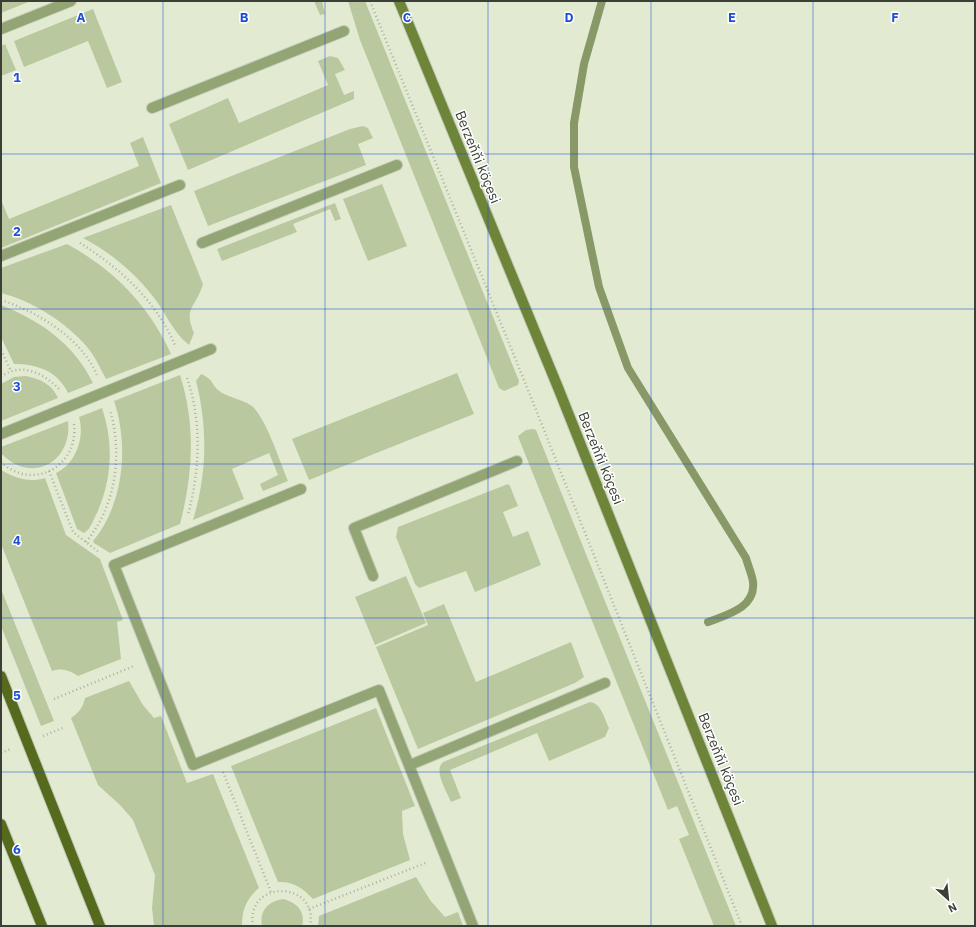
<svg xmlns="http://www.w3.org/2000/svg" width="976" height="927" font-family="'IBM Plex Sans',sans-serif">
<rect width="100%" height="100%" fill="#e2ebd2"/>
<!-- green -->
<path fill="#bac89f" d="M 1,1 L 31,1 L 1,13 Z
M 314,1 L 322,1 L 325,14 L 320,15 Z
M 348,1 L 365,1 L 519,381 L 518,385 L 504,391 L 499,388 L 360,40 Z
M 93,9 L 122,82 L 107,88 L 88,41 L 24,67 L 14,41 Z
M 5,44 L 16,70 L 1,76 L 1,46 Z
M 330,56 L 338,58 L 345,70 L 335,74 L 344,95 L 354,91 L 354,99 L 188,170 L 169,124 L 228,98 L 239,123 L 328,85 L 318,61 Z
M 363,126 L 368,128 L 373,138 L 358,144 L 366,165 L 208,226 L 194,191 L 350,129 Z
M 143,137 L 161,183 L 1,248 L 1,200 L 9,219 L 139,166 L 130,143 Z
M 382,184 L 407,246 L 368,261 L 343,199 Z
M 335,203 L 341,219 L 335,221 L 330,209 L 293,224 L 297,232 L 222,261 L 217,249 Z
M 171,205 L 203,284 C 196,308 183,307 194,333 L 189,345 C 172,332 165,310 151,294 C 133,271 108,251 83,238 Z
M 67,244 C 113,269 149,305 171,354 L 106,379 C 100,368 95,356 87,347 C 66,322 32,301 1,293 L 1,268 Z
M 1,305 C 42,322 73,343 93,383 L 68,393 C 58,371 37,364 14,364 L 1,337 Z
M 457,373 L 474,414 L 309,480 L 292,439 Z
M 201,374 C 214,380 210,382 218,390 C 226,397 242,399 252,406 C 266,418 280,462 288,481 L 263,491 L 260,484 L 278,475 L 269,453 L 232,469 L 244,499 L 193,520 C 207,474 208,428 196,381 Z
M 180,375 C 196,425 193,474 180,524 L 110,553 L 94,543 L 93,541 C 124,504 129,445 114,401 Z
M 26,376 C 40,379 52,384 58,398 L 1,421 L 1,384 L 14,377 Z
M 102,408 C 114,443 112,479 97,513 C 93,520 91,529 84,533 L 77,529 L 56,473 C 76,464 85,437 79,417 Z
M 68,421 C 73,463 30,485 1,453 L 1,447 Z
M 533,429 L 536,430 L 736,926 L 714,926 L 679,839 L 689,835 L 677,806 L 668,810 L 519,439 L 518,436 L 526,430 Z
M 1,470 C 15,478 29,483 45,478 L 66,535 L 100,559 L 123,620 L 117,622 L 121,659 L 78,676 C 69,670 62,668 52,671 L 1,544 Z
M 508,484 L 510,486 L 518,506 L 503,512 L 513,537 L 528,531 L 541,565 L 475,592 L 466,571 L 419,588 L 415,584 L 396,537 L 398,527 Z
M 406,576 L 426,623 L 375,645 L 355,597 Z
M 1,589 L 54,721 L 41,726 L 1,626 Z
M 444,604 L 476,682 L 571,642 L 584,677 L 575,683 L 418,749 L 376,647 L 428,625 L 423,613 Z
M 129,681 L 143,705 L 154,718 L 161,716 L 187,783 L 213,774 L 259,888 C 246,899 242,910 242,926 L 154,926 L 152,908 L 155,875 L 133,820 L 121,806 L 98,785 L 71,718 C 79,713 83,707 85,698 Z
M 590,702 C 602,704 604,718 609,728 L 605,737 L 549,761 L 537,733 L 450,770 L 461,798 L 451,802 C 447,792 433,771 443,762 Z
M 376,708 L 415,806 L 402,811 L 403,834 L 410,860 L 313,899 C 303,888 293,881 278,882 L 231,766 Z
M 416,877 L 430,900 L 445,917 L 458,912 L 463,926 L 318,926 L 319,916 Z
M 283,899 C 296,902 306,911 302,926 L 262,926 C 259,911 268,901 283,899 Z"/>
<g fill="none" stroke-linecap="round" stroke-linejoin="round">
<!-- stream -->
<path stroke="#889967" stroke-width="8" d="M 602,1 L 584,64 L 574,123 L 574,167 L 599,287 L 628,368 L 746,558 C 748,566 752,574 753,582 C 756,608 726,615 708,622"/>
<defs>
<path id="lane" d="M 1,29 L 71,1
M 152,108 L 344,31
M 202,243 L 397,165
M 1,256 L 180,185
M 1,434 L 211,349
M 301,489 L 114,565 L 193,765 L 379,690 L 473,926
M 373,576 L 354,528 L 517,461
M 410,765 L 605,683"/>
<path id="secondary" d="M 399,1 L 559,390 L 772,926"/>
<path id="primary" d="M 1,676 L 100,926
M 1,824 L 42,926"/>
</defs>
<!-- lane casing -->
<use href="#lane" stroke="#c1c9b3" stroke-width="12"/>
<!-- secondary casing -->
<use href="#secondary" stroke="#c1c9b3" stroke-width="12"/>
<!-- primary casing -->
<use href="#primary" stroke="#c1c9b3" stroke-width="12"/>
<!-- path -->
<path stroke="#abb29e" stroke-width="2.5" stroke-dasharray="1 3" stroke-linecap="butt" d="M 370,1 L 524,380 L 742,926
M 80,243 C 120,268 156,301 175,345
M 1,300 C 38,312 81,338 97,375
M 1,350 L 11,371
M 1,377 C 21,361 45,374 60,390
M 187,378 C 202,422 200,469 188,515
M 1,462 C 33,492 79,466 74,424
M 49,471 L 73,532 L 100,553
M 86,542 C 116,506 123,454 110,410
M 54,699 L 134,666
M 43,736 L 65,727
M 1,753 L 11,749
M 223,772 L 271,892
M 309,909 L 428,862
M 253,926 C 245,879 319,880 310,926"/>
<!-- lane -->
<use href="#lane" stroke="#94a575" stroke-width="10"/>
<!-- secondary -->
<use href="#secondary" stroke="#6d8439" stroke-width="10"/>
<!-- primary -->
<use href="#primary" stroke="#556a1d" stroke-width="10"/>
</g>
<!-- grid -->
<path fill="none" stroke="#1d4ed8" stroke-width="1" stroke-opacity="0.55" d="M 163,1 L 163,926M 325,1 L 325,926M 488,1 L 488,926M 651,1 L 651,926M 813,1 L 813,926M 1,154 L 975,154M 1,309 L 975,309M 1,464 L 975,464M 1,618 L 975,618M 1,772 L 975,772"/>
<g text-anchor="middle" stroke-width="3" stroke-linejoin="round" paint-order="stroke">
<!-- street labels -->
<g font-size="14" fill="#3b3f35" stroke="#fff">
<text transform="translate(478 157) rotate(68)" y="5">Berzeňňi köçesi</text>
<text transform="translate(601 458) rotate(68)" y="5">Berzeňňi köçesi</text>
<text transform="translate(721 759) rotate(68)" y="5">Berzeňňi köçesi</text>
</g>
</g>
<g font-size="13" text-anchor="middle" font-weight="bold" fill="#1d4ed8" stroke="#fff" stroke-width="3" stroke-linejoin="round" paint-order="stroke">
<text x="81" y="22">A</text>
<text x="244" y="22">B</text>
<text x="407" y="22">C</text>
<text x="569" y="22">D</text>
<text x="732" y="22">E</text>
<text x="895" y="22">F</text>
<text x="17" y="82">1</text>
<text x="17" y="236">2</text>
<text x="17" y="391">3</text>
<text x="17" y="545">4</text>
<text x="17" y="700">5</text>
<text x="17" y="854">6</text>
</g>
<!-- border -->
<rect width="976" height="927" fill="none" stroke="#3b3f35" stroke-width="4"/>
<!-- north arrow -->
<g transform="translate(948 899) rotate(153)" stroke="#ffffff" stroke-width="3" paint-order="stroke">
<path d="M0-3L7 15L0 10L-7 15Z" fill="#3b3f35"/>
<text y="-6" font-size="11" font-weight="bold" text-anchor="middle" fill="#3b3f35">N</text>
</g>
</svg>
